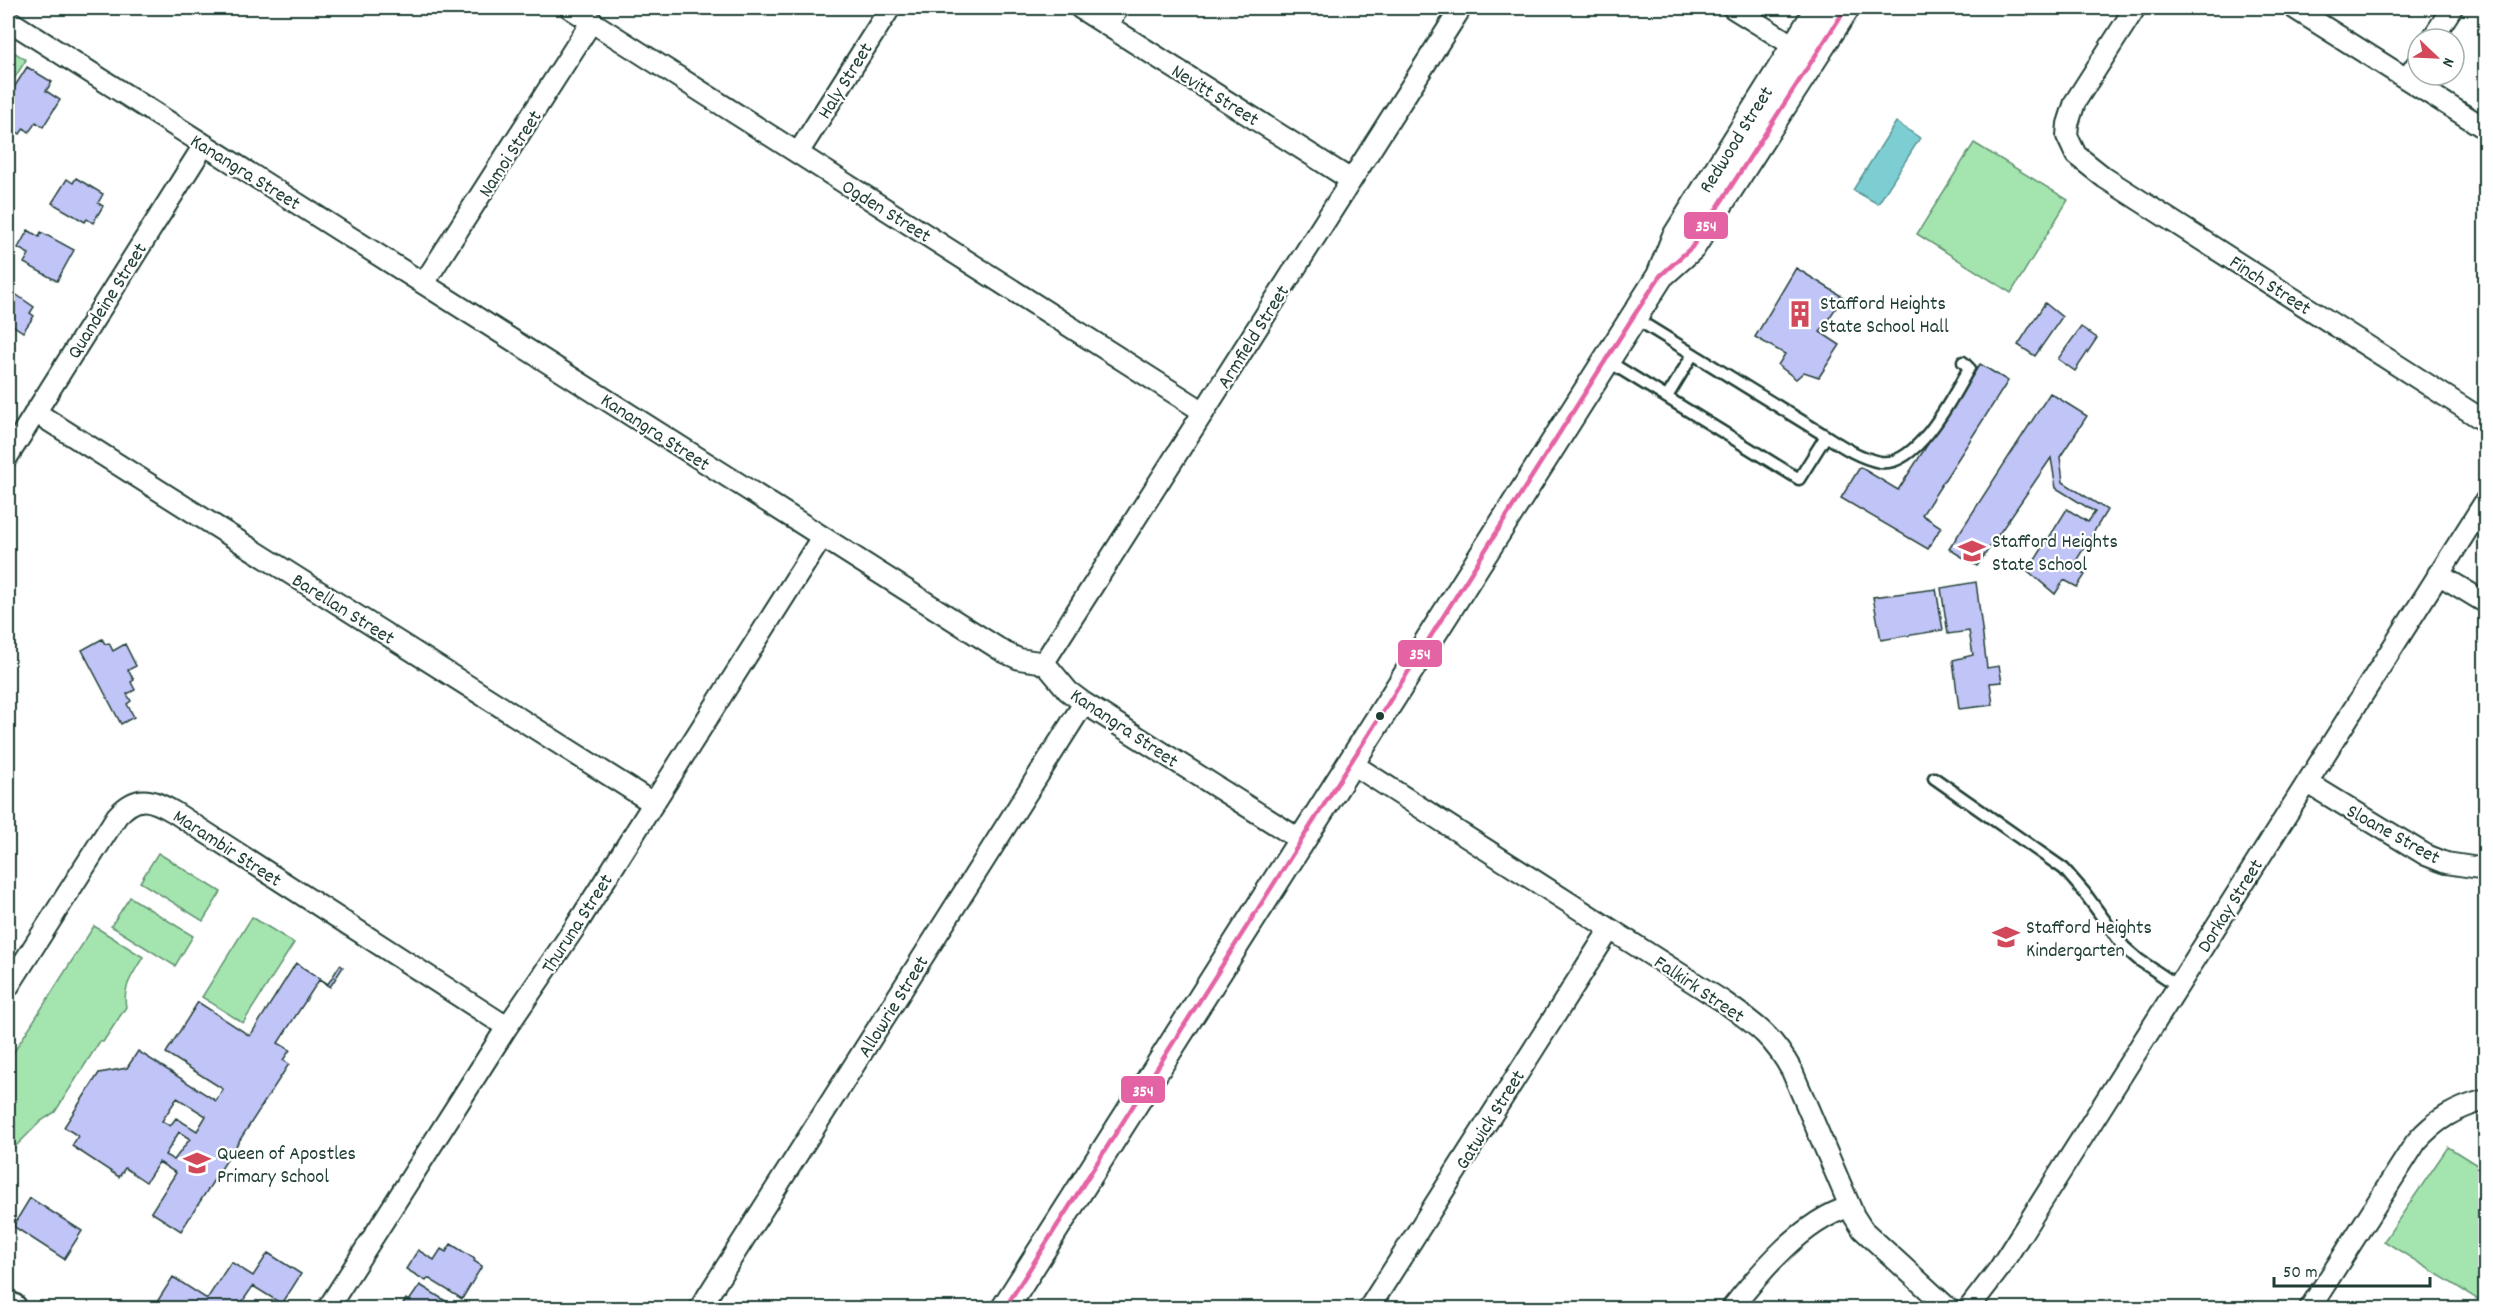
<svg xmlns="http://www.w3.org/2000/svg" width="2493" height="1316" font-family="Dekko,sans-serif">
<rect width="100%" height="100%" fill="#fff"/>
<filter id="ink" filterUnits="userSpaceOnUse"><feTurbulence type="fractalNoise" baseFrequency=".0167" numOctaves="2"/><feDisplacementMap in="SourceGraphic" scale="12" xChannelSelector="R" yChannelSelector="G"/><feConvolveMatrix kernelMatrix="1 2 1 2 8 2 1 2 1" color-interpolation-filters="sRGB"/></filter>
<g filter="url(#ink)">
<!-- green -->
<path fill="#a4e5af" stroke="#629172" stroke-width="1.5" d="M 8,48 L 26,60 L 8,88 Z
M 1974,143 L 2068,200 L 2011,293 L 1917,234 Z
M 158,853 L 221,892 L 203,921 L 140,882 Z
M 130,897 L 193,936 L 175,966 L 111,926 Z
M 252,917 L 294,943 L 243,1023 L 202,997 Z
M 94,926 L 143,957 C 133,974 122,987 126,1007 L 103,1042 L 100,1041 L 55,1112 L 41,1121 L 8,1154 L 8,1061 Z
M 2448,1147 L 2485,1170 L 2485,1304 L 2384,1241 Z"/>
<!-- water -->
<path fill="#7dced3" stroke="#579493" stroke-width="1.5" d="M 1896,122 L 1920,138 L 1878,204 L 1853,190 Z"/>
<!-- building -->
<path fill="#c1c4f6" stroke="#1f3d34" stroke-width="1.5" fill-rule="evenodd" d="M 27,67 L 52,82 L 46,91 L 60,100 L 43,127 L 36,122 L 29,132 L 24,128 L 20,134 L 8,126 L 8,118 L 13,109 L 8,106 L 8,97 Z
M 76,178 L 103,194 L 98,203 L 103,206 L 93,223 L 87,219 L 85,222 L 52,203 L 67,179 L 73,183 Z
M 28,230 L 39,237 L 41,232 L 74,250 L 57,281 L 24,263 L 29,254 L 18,248 Z
M 1796,268 L 1843,297 L 1820,332 L 1840,345 L 1819,377 L 1804,372 L 1796,379 L 1778,365 L 1785,354 L 1755,337 Z
M 8,289 L 34,307 L 30,313 L 34,316 L 23,332 L 8,322 Z
M 2045,303 L 2062,317 L 2035,356 L 2018,345 Z
M 2081,327 L 2097,338 L 2075,371 L 2058,359 Z
M 1980,364 L 2008,381 L 1922,515 L 1941,527 L 1928,549 L 1841,498 L 1860,467 L 1898,490 Z
M 2050,393 L 2087,416 L 2060,457 L 2063,482 L 2107,510 L 2073,566 L 2085,575 L 2077,587 L 2064,580 L 2055,594 L 2028,571 L 2067,509 L 2088,522 L 2095,512 L 2056,488 L 2051,458 L 1977,566 L 1949,549 Z
M 1976,582 L 1987,668 L 1999,666 L 2002,682 L 1990,683 L 1993,705 L 1959,709 L 1953,660 L 1973,655 L 1969,631 L 1948,634 L 1941,588 Z
M 1936,589 L 1943,630 L 1881,640 L 1873,597 Z
M 102,639 L 105,644 L 109,643 L 113,651 L 125,644 L 136,666 L 128,670 L 134,680 L 131,682 L 135,690 L 127,694 L 131,701 L 127,704 L 134,717 L 121,724 L 82,650 Z
M 296,963 L 328,984 L 340,965 L 343,967 L 330,987 L 319,980 L 278,1043 L 290,1050 L 283,1060 L 289,1064 L 181,1231 L 151,1212 L 176,1173 L 159,1162 L 146,1182 L 125,1168 L 119,1177 L 72,1146 L 78,1136 L 64,1127 L 99,1073 L 127,1068 L 138,1051 L 216,1101 L 223,1089 L 166,1053 L 198,1002 L 250,1036 ZM 177,1098 L 206,1116 L 197,1131 L 176,1118 L 170,1126 L 162,1121 ZM 179,1132 L 190,1139 L 174,1160 L 165,1155 Z
M 30,1198 L 82,1231 L 64,1259 L 13,1226 Z
M 451,1244 L 475,1259 L 474,1261 L 482,1266 L 462,1299 L 428,1278 L 426,1281 L 406,1269 L 418,1250 L 434,1260 L 441,1249 L 446,1252 Z
M 268,1253 L 301,1274 L 282,1304 L 253,1286 L 238,1308 L 153,1308 L 173,1277 L 207,1299 L 231,1262 L 253,1276 Z
M 420,1285 L 457,1308 L 400,1308 L 406,1299 L 409,1301 Z"/>
<g fill="none" stroke-linecap="round" stroke-linejoin="round">
<defs>
<path id="service" d="M 1606,360 L 1799,479 L 1826,436 L 1633,317
M 1667,397 L 1693,354
M 1826,436 C 1843,447 1860,458 1880,462 C 1917,468 1954,395 1969,368 L 1963,362
M 1934,778 L 2064,869 L 2084,892 L 2124,947 L 2139,960 L 2178,986"/>
<path id="minor" d="M 570,8 L 1204,412
M 1080,8 L 1351,180
M 1733,8 L 1794,46
M 2135,8 L 2075,102 L 2068,124 L 2067,136 L 2076,155 L 2105,178 L 2486,422
M 2294,8 L 2486,129
M 8,20 L 1004,652 L 1019,659 L 1039,662 L 1048,667 L 1068,691 L 1084,703 L 1302,841
M 1107,25 L 1118,8
M 2432,39 L 2452,8
M 2407,79 L 2418,62
M 798,153 L 890,8
M 424,283 L 592,21
M 35,412 L 653,803
M 8,456 L 204,145
M 2438,574 L 2486,603
M 1043,664 L 1461,8
M 1351,763 L 1724,1002 C 1756,1025 1773,1036 1792,1071 L 1854,1216 L 1863,1230 L 1948,1308
M 2308,783 L 2426,855 L 2446,863 L 2486,869
M 8,987 L 117,816 C 137,794 150,798 174,812 L 507,1027
M 328,1308 L 507,1027 L 574,929 L 822,537
M 700,1308 L 1084,703
M 1369,1308 L 1610,929
M 1732,1308 C 1761,1271 1803,1221 1849,1207
M 1969,1308 L 1999,1269 L 2486,500
M 2310,1308 L 2416,1142 C 2436,1119 2456,1108 2486,1100"/>
<path id="tertiary" d="M 1663,273 L 1692,247 L 1846,8
M 1005,1308 L 1660,276 L 1675,238 L 1819,8"/>
<path id="secondary" d="M 8,1306 L 12,1308"/>
</defs>
<!-- service casing -->
<use href="#service" stroke="#1f3d34" stroke-width="15"/>
<!-- minor casing -->
<use href="#minor" stroke="#1f3d34" stroke-width="24"/>
<!-- tertiary casing -->
<use href="#tertiary" stroke="#1f3d34" stroke-width="30"/>
<!-- secondary casing -->
<use href="#secondary" stroke="#1f3d34" stroke-width="33"/>
<!-- service -->
<use href="#service" stroke="#fff" stroke-width="10"/>
<!-- minor -->
<use href="#minor" stroke="#fff" stroke-width="20"/>
<!-- tertiary -->
<use href="#tertiary" stroke="#fff" stroke-width="26"/>
<!-- secondary -->
<use href="#secondary" stroke="#fff" stroke-width="28"/>
<defs>
<path id="bus-1" d="M 1005,1308 L 1633,317 L 1660,276 L 1692,247 L 1846,8"/>
</defs>
<!-- bus-1 casing -->
<use href="#bus-1" stroke="#fff" stroke-width="9"/>
<!-- bus-1 -->
<use href="#bus-1" stroke="#e463a4" stroke-width="4.5"/>
</g>
</g>
<!-- icons -->
<defs>
<symbol id="building-bare" viewBox="-9 -9 18 18"><path d="M-4-6H4V6H1V3H-1V6H-4ZM-2.5-4.3h1.7v1.8h-1.7ZM.8-4.3h1.7v1.8H.8ZM-2.5-1h1.7V.8h-1.7ZM.8-1h1.7V.8H.8Z" fill="#d1495b" stroke="#fff" stroke-width="2.5" paint-order="stroke"/></symbol>
<symbol id="school-bare" viewBox="-9 -9 18 18"><path d="M0-5L7-2L0 1L-7-2ZM-4 1L0 2.5L4 1V4Q0 6-4 4Z" fill="#d1495b" stroke="#fff" stroke-width="2.5" paint-order="stroke"/></symbol>
</defs>
<g fill-rule="evenodd">
<use href="#building-bare" x="1781" y="295" width="38" height="38"/>
<use href="#school-bare" x="1953" y="532" width="38" height="38"/>
<use href="#school-bare" x="1987" y="918" width="38" height="38"/>
<use href="#school-bare" x="178" y="1144" width="38" height="38"/>
</g>
<!-- markers -->
<circle fill="#1f3d34" stroke="#fff" stroke-width="2" cx="1380" cy="716" r="5"/>
<g text-anchor="middle" stroke-width="4.5" stroke-linejoin="round" paint-order="stroke">
<!-- street labels -->
<g font-size="20" fill="#1f3d34" stroke="#fff">
<text transform="translate(844 80) rotate(-58)" y="7">Haly Street</text>
<text transform="translate(1216 94) rotate(32)" y="7">Nevitt Street</text>
<text transform="translate(1735 139) rotate(-58)" y="7">Redwood Street</text>
<text transform="translate(509 153) rotate(-57)" y="7">Namoi Street</text>
<text transform="translate(246 171) rotate(32)" y="7">Kanangra Street</text>
<text transform="translate(887 210) rotate(32)" y="7">Ogden Street</text>
<text transform="translate(2271 284) rotate(33)" y="7">Finch Street</text>
<text transform="translate(106 300) rotate(-58)" y="7">Quandeine Street</text>
<text transform="translate(1252 336) rotate(-58)" y="7">Armfield Street</text>
<text transform="translate(656 431) rotate(33)" y="7">Kanangra Street</text>
<text transform="translate(344 608) rotate(32)" y="7">Barellan Street</text>
<text transform="translate(1125 727) rotate(34)" y="7">Kanangra Street</text>
<text transform="translate(2394 833) rotate(29)" y="7">Sloane Street</text>
<text transform="translate(228 847) rotate(33)" y="7">Marambir Street</text>
<text transform="translate(2229 905) rotate(-58)" y="7">Dorkay Street</text>
<text transform="translate(576 923) rotate(-57)" y="7">Thuruna Street</text>
<text transform="translate(1700 988) rotate(34)" y="7">Falkirk Street</text>
<text transform="translate(892 1006) rotate(-58)" y="7">Allowrie Street</text>
<text transform="translate(1489 1119) rotate(-58)" y="7">Gatwick Street</text>
</g>
<!-- poi labels -->
<g font-size="20" fill="#1f3d34" stroke="#fff" text-anchor="start">
<text x="1820" y="309">Stafford Heights<tspan x="1820" dy="23">State School Hall</tspan></text>
<text x="1992" y="547">Stafford Heights<tspan x="1992" dy="23">State School</tspan></text>
<text x="2026" y="933">Stafford Heights<tspan x="2026" dy="23">Kindergarten</tspan></text>
<text x="217" y="1159">Queen of Apostles<tspan x="217" dy="23">Primary School</tspan></text>
</g>
</g>
<g stroke="#fff" stroke-width="2">
<rect x="1683" y="211" width="46" height="29" rx="6" fill="#e463a4"/>
<rect x="1397" y="639" width="46" height="29" rx="6" fill="#e463a4"/>
<rect x="1120" y="1075" width="46" height="29" rx="6" fill="#e463a4"/>
</g>
<g font-size="16" text-anchor="middle" font-weight="bold" fill="#fff">
<text x="1706" y="231">354</text>
<text x="1420" y="659">354</text>
<text x="1143" y="1096">354</text>
</g>
<!-- margin -->
<rect width="2493" height="1316" fill="none" stroke="#fff" stroke-width="30"/>
<rect x="15" y="15" width="2463" height="1286" fill="none" stroke="#1f3d34" stroke-width="2" filter="url(#ink)"/>
<!-- north arrow -->
<g transform="translate(2436 57) rotate(113)"><circle r="28" fill="#ffffff" stroke="#a5b1ae" stroke-width="1.5"/>
<path d="M0-4.5L10 22L0 15L-10 22Z" fill="#d1495b"/>
<text y="-9" font-size="16" font-weight="bold" text-anchor="middle" fill="#1f3d34">N</text>
</g>
<!-- scale -->
<path d="M2274 1277v9h156v-9" fill="none" stroke="#1f3d34" stroke-width="3"/>
<text x="2283" y="1277" font-size="18" fill="#1f3d34" stroke="#ffffff" stroke-width="4.5" paint-order="stroke">50 m</text>
</svg>
